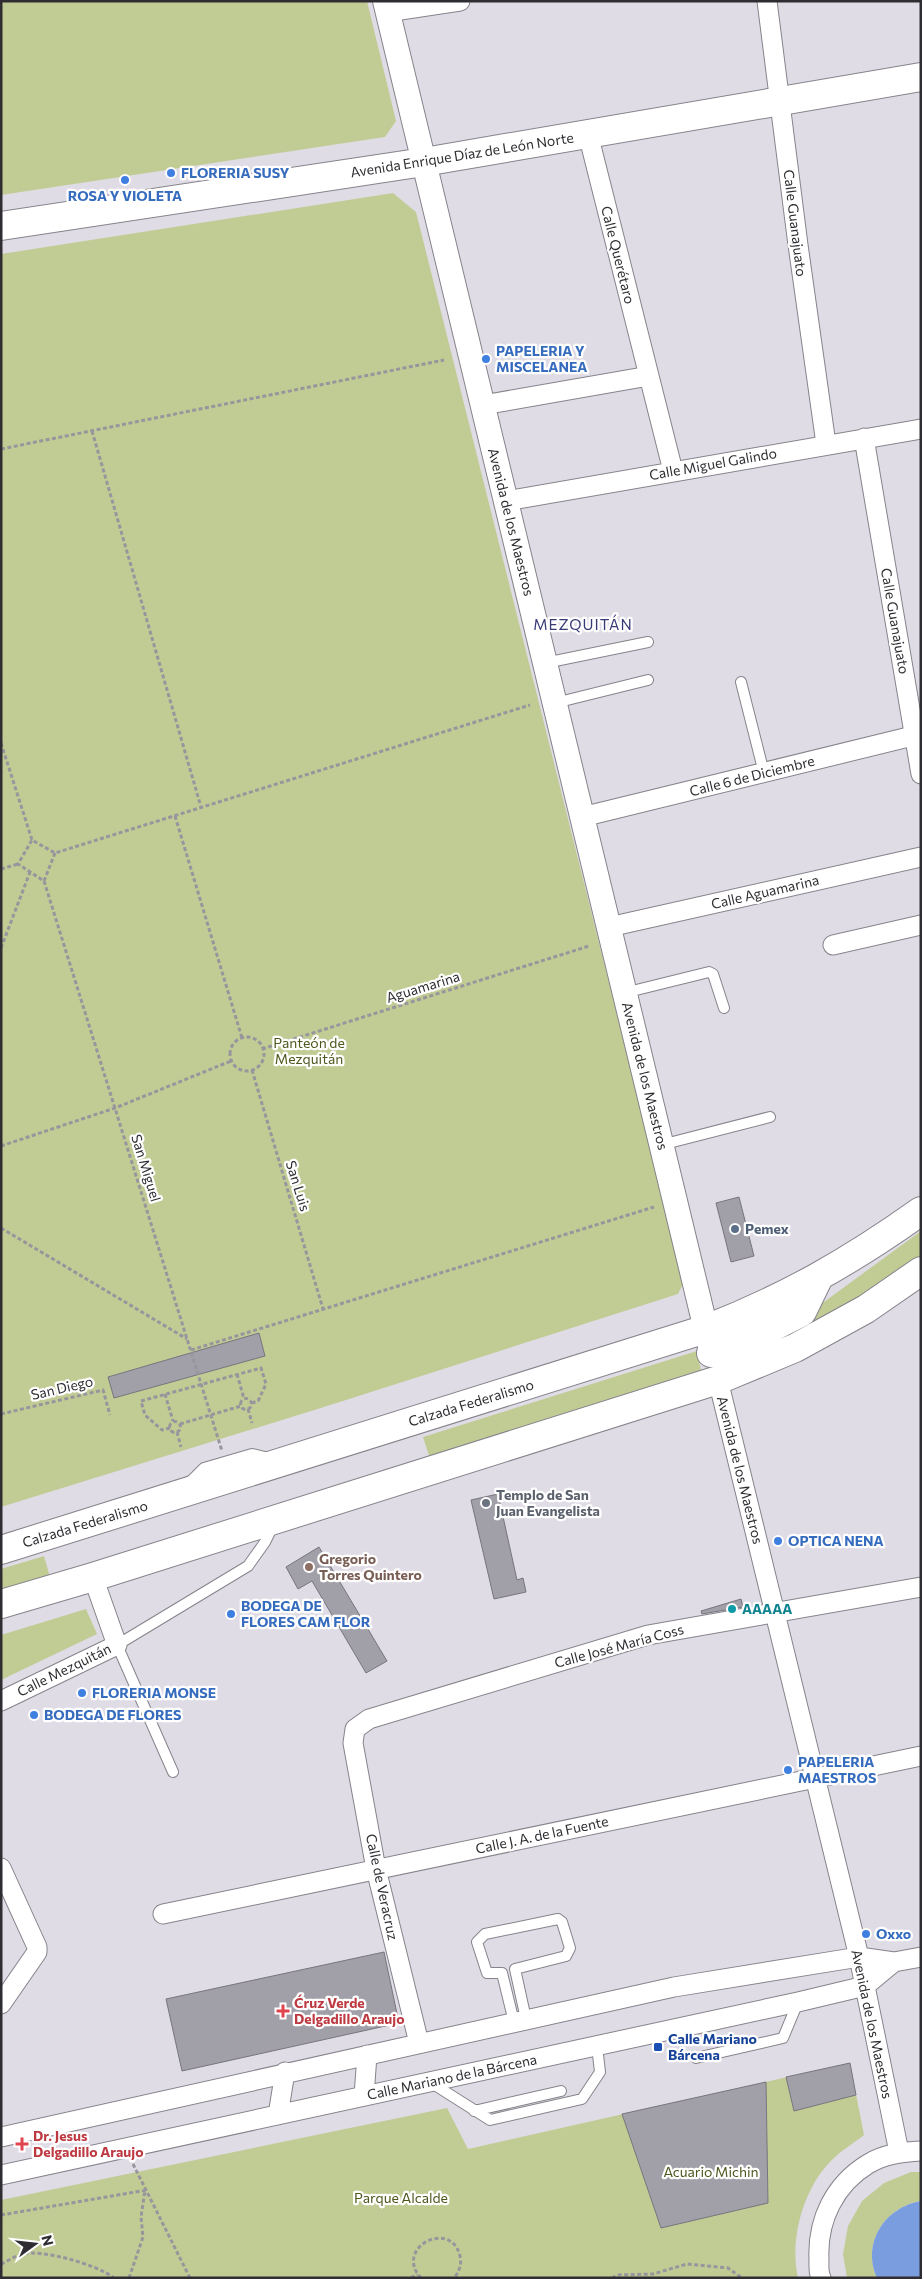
<svg xmlns="http://www.w3.org/2000/svg" width="922" height="2279" font-family="Commissioner,sans-serif">
<rect width="100%" height="100%" fill="#e0dce6"/>
<!-- green -->
<path fill="#c1cc95" d="M 1,1 L 367,1 L 396,121 L 385,137 L 1,195 Z
M 393,193 L 416,212 L 684,1282 L 678,1294 L 324,1407 L 1,1507 L 1,254 Z
M 921,1231 L 921,1256 L 868,1295 L 808,1328 L 747,1355 L 802,1318 Z
M 697,1351 L 701,1370 L 429,1456 L 423,1437 Z
M 44,1556 L 50,1577 L 1,1592 L 1,1569 Z
M 86,1609 L 97,1634 L 1,1680 L 1,1635 Z
M 850,2063 L 864,2135 C 854,2143 842,2150 833,2159 C 804,2186 789,2239 798,2278 L 1,2278 L 1,2200 L 447,2108 L 468,2149 Z
M 911,2172 L 921,2172 L 921,2201 C 885,2207 861,2243 877,2278 L 847,2278 L 843,2254 L 848,2226 L 862,2201 L 884,2183 Z"/>
<!-- water -->
<path fill="#7a9ddf" d="M 921,2201 L 921,2278 L 877,2278 C 861,2243 885,2207 921,2201 Z"/>
<!-- building -->
<path fill="#a19fa8" stroke="#77757e" d="M 739,1197 L 754,1256 L 731,1262 L 716,1203 Z
M 259,1333 L 265,1356 L 114,1398 L 108,1377 Z
M 498,1494 L 517,1580 L 523,1578 L 526,1592 L 494,1599 L 471,1500 Z
M 319,1547 L 387,1661 L 366,1673 L 312,1581 L 298,1589 L 286,1567 Z
M 741,1599 L 743,1607 L 702,1614 L 701,1611 Z
M 384,1952 L 399,2023 L 182,2071 L 166,1999 Z
M 850,2063 L 856,2095 L 794,2111 L 786,2077 Z
M 766,2082 L 768,2203 L 661,2228 L 622,2114 Z"/>
<g fill="none" stroke-linecap="round" stroke-linejoin="round">
<defs>
<path id="service" d="M 545,663 L 648,642
M 741,682 L 764,773
M 555,703 L 648,680
M 624,993 L 709,972 L 713,974 L 724,1008
M 661,1145 L 770,1117
M 190,1482 L 204,1468 L 252,1454 L 269,1458
M 173,1772 L 117,1645 L 248,1566 L 265,1542 L 274,1524
M 514,2022 L 502,1973 L 487,1973 L 477,1942 L 485,1934 L 558,1919 L 562,1922 L 570,1948 L 566,1956 L 515,1969 L 526,2019
M 696,2058 L 783,2038 L 798,2002
M 430,2082 L 490,2120 L 582,2099 L 600,2072 L 597,2046
M 474,2111 L 561,2091"/>
<path id="minor" d="M 767,1 L 798,245 L 826,444
M 387,12 L 460,1
M 588,134 L 673,471
M 483,405 L 649,376
M 864,438 L 921,774
M 506,501 L 921,429
M 582,817 L 921,734
M 609,927 L 921,857
M 833,945 L 921,925
M 718,1380 L 859,1957 L 899,2152
M 1,1701 L 117,1645 L 93,1577
M 1,1868 L 37,1947 L 37,1952 L 1,2004
M 163,1914 L 921,1756
M 419,2043 L 376,1869 L 353,1743 L 355,1729 L 369,1719 L 648,1635 L 921,1587
M 364,2096 L 367,2055
M 278,2115 L 285,2072
M 1,2137 L 674,1987 L 859,1957 L 894,1962 L 921,1957
M 1,2175 L 798,2002 L 865,1986 L 894,1962
M 821,2278 C 818,2272 819,2265 819,2259 C 817,2220 835,2184 868,2164 C 884,2154 903,2152 921,2151"/>
<path id="tertiary" d="M 385,1 L 710,1346"/>
<path id="secondary" d="M 1,226 L 424,162 L 921,77"/>
<path id="primary" d="M 711,1353 L 759,1334 L 802,1312 L 819,1277
M 1,1550 L 706,1329 C 786,1298 851,1261 921,1211
M 1,1604 L 93,1577 L 718,1380 L 795,1348 L 866,1309 L 921,1271"/>
</defs>
<!-- service casing -->
<use href="#service" stroke="#86838b" stroke-width="12"/>
<!-- minor casing -->
<use href="#minor" stroke="#86838b" stroke-width="21"/>
<!-- tertiary casing -->
<use href="#tertiary" stroke="#86838b" stroke-width="26"/>
<!-- secondary casing -->
<use href="#secondary" stroke="#86838b" stroke-width="30"/>
<!-- primary casing -->
<use href="#primary" stroke="#86838b" stroke-width="30"/>
<!-- path -->
<path stroke="#98959c" stroke-width="3" stroke-dasharray="4 2.5" stroke-linecap="butt" d="M 92,431 L 201,807
M 1,449 L 444,360
M 1,743 L 32,840
M 175,816 L 242,1038
M 55,853 L 44,881 L 18,864 L 32,840 L 55,853 L 530,705
M 1,869 L 18,864
M 44,881 L 222,1451
M 1,948 L 30,872
M230 1054a17 17 0 1 1 34 0a17 17 0 1 1-34 0Z
M 262,1049 L 589,946
M 252,1070 L 323,1309
M 1,1146 L 115,1108 L 231,1061
M 1,1228 L 187,1339
M 191,1350 L 654,1207
M 237,1374 L 244,1399
M 165,1394 L 173,1421
M240.5 1404a5.5 5.5 0 1 1 11 0a5.5 5.5 0 1 1-11 0Z
M 248,1409 L 252,1423
M 1,1414 L 103,1390 L 110,1415
M169.5 1427a5.5 5.5 0 1 1 11 0a5.5 5.5 0 1 1-11 0Z
M 180,1424 L 241,1406
M 170,1428 L 162,1430 L 145,1415 L 141,1401 L 261,1368 L 266,1384 L 258,1401 L 252,1403
M 177,1432 L 181,1447
M 133,2164 L 190,2278
M 1,2215 L 147,2190
M 1,2264 C 8,2261 15,2256 22,2254 C 43,2249 98,2265 114,2278
M 129,2278 L 143,2237 L 141,2217 L 145,2190
M 411,2278 L 417,2274
M 421,2278 C 393,2248 451,2218 460,2256 C 462,2264 459,2272 454,2278
M 612,2278 L 617,2275 L 653,2274 L 687,2264 L 728,2268 L 742,2278"/>
<!-- service -->
<use href="#service" stroke="#fff" stroke-width="10"/>
<!-- minor -->
<use href="#minor" stroke="#fff" stroke-width="19"/>
<!-- tertiary -->
<use href="#tertiary" stroke="#fff" stroke-width="24"/>
<!-- secondary -->
<use href="#secondary" stroke="#fff" stroke-width="28"/>
<!-- primary -->
<use href="#primary" stroke="#fff" stroke-width="28"/>
</g>
<!-- markers -->
<g fill="#3f7fe0" stroke="#fff" stroke-width="2">
<circle cx="171" cy="173" r="5"/>
<circle cx="125" cy="180" r="5"/>
<circle cx="486" cy="359" r="5"/>
<circle cx="778" cy="1541" r="5"/>
<circle cx="231" cy="1614" r="5"/>
<circle cx="82" cy="1693" r="5"/>
<circle cx="34" cy="1715" r="5"/>
<circle cx="788" cy="1770" r="5"/>
<circle cx="866" cy="1934" r="5"/>
</g>
<circle fill="#5c6f8a" stroke="#fff" stroke-width="2" cx="735" cy="1229" r="5"/>
<circle fill="#6b7280" stroke="#fff" stroke-width="2" cx="486" cy="1503" r="5"/>
<circle fill="#8d6e63" stroke="#fff" stroke-width="2" cx="309" cy="1567" r="5"/>
<circle fill="#0f9aa8" stroke="#fff" stroke-width="2" cx="732" cy="1609" r="5"/>
<g fill="#e0444e" stroke="#fff" stroke-width="2">
<path d="M280.5 2003.5h5v5h5v5h-5v5h-5v-5h-5v-5h5z"/>
<path d="M19.5 2136.5h5v5h5v5h-5v5h-5v-5h-5v-5h5z"/>
</g>
<rect fill="#1a4fb4" stroke="#fff" stroke-width="2" x="653" y="2042" width="10" height="10" rx="2.5"/>
<g text-anchor="middle" stroke-width="4.5" stroke-linejoin="round" paint-order="stroke">
<!-- street labels -->
<g font-size="14" fill="#2f2d31" stroke="#fff">
<text transform="translate(462 155) rotate(-9)" y="5">Avenida Enrique Díaz de León Norte</text>
<text transform="translate(795 223) rotate(83)" y="5">Calle Guanajuato</text>
<text transform="translate(618 255) rotate(76)" y="5">Calle Querétaro</text>
<text transform="translate(713 464) rotate(-10)" y="5">Calle Miguel Galindo</text>
<text transform="translate(511 522) rotate(76)" y="5">Avenida de los Maestros</text>
<text transform="translate(895 621) rotate(80)" y="5">Calle Guanajuato</text>
<text transform="translate(752 776) rotate(-14)" y="5">Calle 6 de Diciembre</text>
<text transform="translate(765 892) rotate(-13)" y="5">Calle Aguamarina</text>
<text transform="translate(423 987) rotate(-17)" y="5">Aguamarina</text>
<text transform="translate(645 1076) rotate(76)" y="5">Avenida de los Maestros</text>
<text transform="translate(146 1168) rotate(73)" y="5">San Miguel</text>
<text transform="translate(298 1186) rotate(73)" y="5">San Luis</text>
<text transform="translate(62 1388) rotate(-13)" y="5">San Diego</text>
<text transform="translate(471 1403) rotate(-17)" y="5">Calzada Federalismo</text>
<text transform="translate(740 1470) rotate(76)" y="5">Avenida de los Maestros</text>
<text transform="translate(85 1524) rotate(-17)" y="5">Calzada Federalismo</text>
<text transform="translate(619 1646) rotate(-15)" y="5">Calle José María Coss</text>
<text transform="translate(64 1670) rotate(-26)" y="5">Calle Mezquitán</text>
<text transform="translate(542 1835) rotate(-12)" y="5">Calle J. A. de la Fuente</text>
<text transform="translate(382 1887) rotate(78)" y="5">Calle de Veracruz</text>
<text transform="translate(872 2024) rotate(78)" y="5">Avenida de los Maestros</text>
<text transform="translate(452 2077) rotate(-12)" y="5">Calle Mariano de la Bárcena</text>
</g>
<!-- shop labels -->
<g font-size="14" font-weight="bold" fill="#366cbe" stroke="#fff" text-anchor="start">
<text x="181" y="178">FLORERIA SUSY</text>
<text x="125" y="201" text-anchor="middle">ROSA Y VIOLETA</text>
<text x="496" y="356">PAPELERIA Y<tspan x="496" dy="16">MISCELANEA</tspan></text>
<text x="788" y="1546">OPTICA NENA</text>
<text x="241" y="1611">BODEGA DE<tspan x="241" dy="16">FLORES CAM FLOR</tspan></text>
<text x="92" y="1698">FLORERIA MONSE</text>
<text x="44" y="1720">BODEGA DE FLORES</text>
<text x="798" y="1767">PAPELERIA<tspan x="798" dy="16">MAESTROS</tspan></text>
<text x="876" y="1939">Oxxo</text>
</g>
<!-- park labels -->
<g font-size="14" fill="#4f571d" stroke="#fff">
<text x="309" y="1048">Panteón de<tspan x="309" dy="16">Mezquitán</tspan></text>
<text x="711" y="2177">Acuario Michin</text>
<text x="401" y="2203">Parque Alcalde</text>
</g>
<!-- service labels -->
<g font-size="14" font-weight="bold" fill="#4e5e75" stroke="#fff" text-anchor="start">
<text x="745" y="1234">Pemex</text>
</g>
<!-- worship labels -->
<g font-size="14" font-weight="bold" fill="#5b616d" stroke="#fff" text-anchor="start">
<text x="496" y="1500">Templo de San<tspan x="496" dy="16">Juan Evangelista</tspan></text>
</g>
<!-- education labels -->
<g font-size="14" font-weight="bold" fill="#785e54" stroke="#fff" text-anchor="start">
<text x="319" y="1564">Gregorio<tspan x="319" dy="16">Torres Quintero</tspan></text>
</g>
<!-- culture labels -->
<g font-size="14" font-weight="bold" fill="#0d838f" stroke="#fff" text-anchor="start">
<text x="742" y="1614">AAAAA</text>
</g>
<!-- health labels -->
<g font-size="14" font-weight="bold" fill="#be3a42" stroke="#fff" text-anchor="start">
<text x="294" y="2008">Ćruz Verde<tspan x="294" dy="16">Delgadillo Araujo</tspan></text>
<text x="33" y="2141">Dr. Jesus<tspan x="33" dy="16">Delgadillo Araujo</tspan></text>
</g>
<!-- transit labels -->
<g font-size="14" font-weight="bold" fill="#164399" stroke="#fff" text-anchor="start">
<text x="668" y="2044">Calle Mariano<tspan x="668" dy="16">Bárcena</tspan></text>
</g>
<!-- neighbourhood labels -->
<g font-size="15" letter-spacing="1" fill="#383a75" stroke="#fff">
<text x="583" y="630">MEZQUITÁN</text>
</g>
</g>
<!-- border -->
<rect width="922" height="2279" fill="none" stroke="#2f2d31" stroke-width="5"/>
<!-- north arrow -->
<g transform="translate(35 2244) rotate(75)" stroke="#ffffff" stroke-width="4" paint-order="stroke">
<path d="M0-4L9 19L0 12L-9 19Z" fill="#2f2d31"/>
<text y="-8" font-size="14" font-weight="bold" text-anchor="middle" fill="#2f2d31">N</text>
</g>
</svg>
